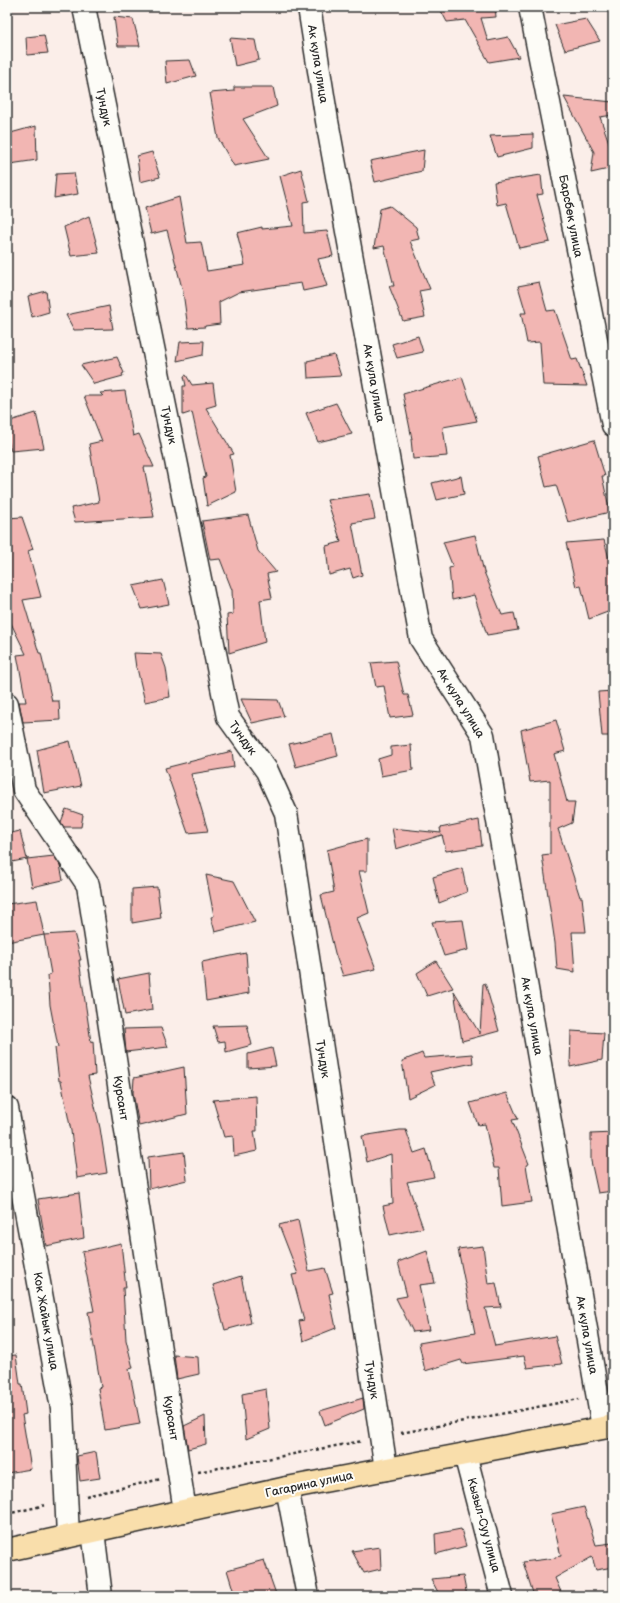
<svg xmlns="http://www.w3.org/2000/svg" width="620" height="1603" font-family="'Balsamiq Sans',sans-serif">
<rect width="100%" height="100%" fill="#fbeee9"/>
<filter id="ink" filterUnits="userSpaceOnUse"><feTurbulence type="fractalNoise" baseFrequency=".025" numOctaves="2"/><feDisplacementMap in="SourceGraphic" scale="8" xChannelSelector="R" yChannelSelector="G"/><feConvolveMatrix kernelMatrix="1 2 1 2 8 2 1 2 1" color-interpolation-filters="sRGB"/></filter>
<g filter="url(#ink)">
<!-- building -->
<path fill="#f2b6b3" stroke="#2b2b2b" d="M 439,7 L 495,7 L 496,17 L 481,18 L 488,41 L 508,37 L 519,57 L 489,62 L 465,20 L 447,22 Z
M 114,17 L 133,19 L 140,46 L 118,46 Z
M 586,19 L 600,41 L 565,50 L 555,25 Z
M 44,35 L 48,53 L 27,55 L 26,37 Z
M 230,38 L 255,40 L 259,60 L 235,66 Z
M 190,60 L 196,76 L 167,84 L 165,61 Z
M 234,87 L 273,87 L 277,106 L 243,119 L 269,159 L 234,166 L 218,138 L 210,93 L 234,91 Z
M 564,97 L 613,102 L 613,115 L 600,117 L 613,154 L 613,168 L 591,173 L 594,152 Z
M 36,126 L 37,160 L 10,164 L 7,150 L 7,134 Z
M 533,134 L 533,148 L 497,157 L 490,136 Z
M 424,150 L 422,171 L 375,182 L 370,161 Z
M 152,152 L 160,177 L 140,182 L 137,156 Z
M 301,169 L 309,201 L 303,202 L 304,233 L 327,231 L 333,256 L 318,259 L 327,286 L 303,291 L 301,283 L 239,292 L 219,302 L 220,324 L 205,326 L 205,327 L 188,328 L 183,292 L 167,230 L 151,234 L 145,208 L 179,197 L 187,243 L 201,242 L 207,271 L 245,265 L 237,233 L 262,227 L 262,229 L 293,226 L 280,176 Z
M 74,173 L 78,194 L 54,198 L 56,174 Z
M 541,175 L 543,194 L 537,195 L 550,242 L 519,248 L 506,203 L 497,205 L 494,182 Z
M 390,206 L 416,227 L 419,239 L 410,241 L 430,289 L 419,291 L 425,317 L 403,321 L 389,286 L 394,286 L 384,246 L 374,248 L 380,209 Z
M 89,216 L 99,253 L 71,256 L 64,227 Z
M 539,282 L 547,311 L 555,310 L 572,360 L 577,359 L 587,386 L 543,385 L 540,342 L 527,343 L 521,313 L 526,313 L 518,286 Z
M 46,291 L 49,312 L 32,317 L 28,296 Z
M 109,306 L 113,329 L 74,330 L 66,315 Z
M 418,336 L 423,352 L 397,358 L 392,344 Z
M 204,341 L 203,355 L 177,361 L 180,342 Z
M 334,355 L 341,376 L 308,378 L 307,361 Z
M 117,357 L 124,373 L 122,374 L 123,376 L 94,384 L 81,365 Z
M 186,375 L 192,385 L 213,383 L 216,405 L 206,408 L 234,454 L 230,455 L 236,492 L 207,506 L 203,478 L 206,477 L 192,412 L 183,415 L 183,386 L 186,386 L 184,376 Z
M 462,377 L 477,421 L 443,427 L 447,456 L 413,459 L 411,439 L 412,439 L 403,394 Z
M 125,391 L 133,436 L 139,434 L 154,467 L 144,467 L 154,517 L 75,522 L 71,508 L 99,502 L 89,444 L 102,441 L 84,396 L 103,396 L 100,393 Z
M 336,403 L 352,434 L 318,442 L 306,413 Z
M 36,413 L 44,448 L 11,451 L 7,436 L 7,422 Z
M 594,440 L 605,476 L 602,476 L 610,512 L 568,522 L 556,485 L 546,487 L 538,456 Z
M 461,476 L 464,494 L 437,500 L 432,483 Z
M 370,494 L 375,519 L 352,523 L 362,575 L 353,578 L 350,569 L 329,575 L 326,546 L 341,542 L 327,500 Z
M 248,515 L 258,551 L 276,572 L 267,574 L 272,598 L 260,600 L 265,642 L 229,653 L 227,615 L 233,614 L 232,590 L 220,559 L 210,560 L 202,521 Z
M 22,517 L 33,549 L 28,551 L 41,597 L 23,600 L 39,653 L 41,653 L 52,701 L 59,701 L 60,720 L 23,722 L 19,702 L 26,702 L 17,655 L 26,654 L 7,615 L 7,518 Z
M 475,535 L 484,572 L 502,615 L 514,613 L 518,630 L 487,635 L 474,595 L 452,600 L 449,568 L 453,567 L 443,542 Z
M 604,540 L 613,573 L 613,610 L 589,619 L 581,586 L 576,587 L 566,543 Z
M 163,580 L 169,604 L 142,609 L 133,586 Z
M 134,653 L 161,654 L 166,668 L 170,697 L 145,702 L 137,668 L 136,668 Z
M 396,661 L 404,695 L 408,695 L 413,715 L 390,718 L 384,686 L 376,687 L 371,663 Z
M 613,691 L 613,736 L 602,736 L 598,692 Z
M 241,699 L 278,700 L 284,716 L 252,723 Z
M 556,720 L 565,751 L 554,754 L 567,802 L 575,802 L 572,823 L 558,829 L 580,897 L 582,897 L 586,932 L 572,932 L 575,972 L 557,969 L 555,943 L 542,855 L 550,854 L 550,780 L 530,782 L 521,730 Z
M 333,734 L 338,756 L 296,767 L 289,744 Z
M 70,741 L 81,786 L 44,793 L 37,750 Z
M 411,745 L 413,770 L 381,776 L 378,759 L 391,755 L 391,747 Z
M 232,751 L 234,767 L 191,774 L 208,831 L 188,833 L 165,768 Z
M 66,809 L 83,815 L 81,827 L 64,827 L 61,822 Z
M 479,820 L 482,846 L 446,851 L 442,835 L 396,849 L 392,828 L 441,833 L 440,828 Z
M 20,831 L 27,859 L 7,863 L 7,834 Z
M 367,839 L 367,871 L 359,871 L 369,913 L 357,918 L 376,969 L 343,976 L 335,953 L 321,895 L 334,892 L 327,850 Z
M 54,856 L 60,865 L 63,880 L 32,887 L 27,859 Z
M 462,868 L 467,892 L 439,903 L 433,877 Z
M 206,875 L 234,881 L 255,922 L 215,932 L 211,917 L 214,916 Z
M 157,887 L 161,918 L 132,923 L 132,889 Z
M 37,900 L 44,935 L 7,942 L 7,904 Z
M 463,920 L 468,950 L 444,956 L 432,922 Z
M 74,933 L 81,960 L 79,960 L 91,1042 L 93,1041 L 95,1075 L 88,1076 L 100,1128 L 107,1173 L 77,1178 L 71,1131 L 61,1081 L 59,1081 L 55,1048 L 58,1047 L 50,1005 L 48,975 L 51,974 L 44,935 Z
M 246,953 L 249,993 L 206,1001 L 202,962 Z
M 436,961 L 453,988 L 427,996 L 417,973 Z
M 149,973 L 152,1010 L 125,1015 L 118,979 Z
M 485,983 L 499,1031 L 462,1041 L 454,991 L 480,1034 L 483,984 Z
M 247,1025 L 252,1045 L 226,1052 L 225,1041 L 218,1042 L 213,1026 Z
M 161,1028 L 168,1047 L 126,1052 L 124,1029 Z
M 571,1031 L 604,1033 L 602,1060 L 570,1067 Z
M 272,1048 L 276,1066 L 248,1068 L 248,1054 Z
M 422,1053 L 424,1058 L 472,1054 L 473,1063 L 430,1072 L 435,1085 L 408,1098 L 402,1061 Z
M 184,1067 L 187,1114 L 139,1126 L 133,1093 L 134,1078 Z
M 507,1093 L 518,1119 L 512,1120 L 529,1164 L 526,1165 L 532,1202 L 502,1206 L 499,1168 L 494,1168 L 485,1124 L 478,1125 L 470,1103 Z
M 256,1096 L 257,1131 L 254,1131 L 257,1151 L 234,1156 L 233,1136 L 224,1137 L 213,1100 Z
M 400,1130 L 406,1130 L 414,1153 L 426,1149 L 434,1177 L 407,1182 L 423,1228 L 390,1235 L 383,1206 L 393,1204 L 391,1154 L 367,1162 L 362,1136 Z
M 613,1133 L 613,1191 L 598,1193 L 591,1161 L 591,1134 Z
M 184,1152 L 187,1180 L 149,1189 L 148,1157 Z
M 79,1193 L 84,1238 L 46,1246 L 38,1199 Z
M 298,1220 L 309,1271 L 325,1268 L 333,1293 L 329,1294 L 336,1328 L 303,1341 L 299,1321 L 304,1320 L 292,1275 L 298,1274 L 279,1225 Z
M 121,1243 L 126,1288 L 123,1288 L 126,1340 L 133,1368 L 129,1369 L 140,1424 L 105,1430 L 98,1388 L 101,1387 L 88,1312 L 94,1311 L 82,1252 Z
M 483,1246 L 488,1284 L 496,1283 L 501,1307 L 485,1308 L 495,1346 L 555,1336 L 562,1364 L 527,1368 L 524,1356 L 463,1364 L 461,1360 L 425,1371 L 419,1343 L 475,1333 L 458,1249 Z
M 427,1251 L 435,1283 L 419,1285 L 429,1330 L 413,1332 L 396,1298 L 407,1296 L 398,1262 Z
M 241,1276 L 251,1323 L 225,1330 L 213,1285 Z
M 16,1355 L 20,1384 L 22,1384 L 26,1414 L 22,1415 L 31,1469 L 7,1473 L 7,1356 Z
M 174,1355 L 198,1357 L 199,1374 L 177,1379 Z
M 266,1389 L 270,1429 L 246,1439 L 242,1394 Z
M 363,1398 L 364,1409 L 325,1425 L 320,1411 Z
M 205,1416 L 206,1444 L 188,1449 L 184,1426 Z
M 96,1452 L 100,1478 L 80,1481 L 77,1456 Z
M 584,1507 L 596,1545 L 612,1543 L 613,1567 L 596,1570 L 592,1557 L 555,1578 L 561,1592 L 545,1596 L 534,1596 L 523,1562 L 556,1558 L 555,1557 L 561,1556 L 551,1514 Z
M 461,1529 L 466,1546 L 436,1554 L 435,1534 Z
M 380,1547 L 381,1569 L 364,1573 L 352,1551 Z
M 264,1560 L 276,1594 L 235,1596 L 227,1570 Z
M 463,1576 L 467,1596 L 440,1596 L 431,1579 Z"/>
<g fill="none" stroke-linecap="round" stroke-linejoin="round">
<defs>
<path id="minor" d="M 84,7 L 228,717 L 267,771 L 286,813 L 386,1469
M 309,7 L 327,121 L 421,639 L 483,735 L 603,1427
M 530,7 L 613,425
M 7,704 L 24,790 L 88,885 L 185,1511
M 7,1108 L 62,1408 L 68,1536
M 465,1454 L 502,1596
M 287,1488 L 308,1596
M 93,1531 L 101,1596"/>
<path id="major" d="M 7,1550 L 287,1488 L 613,1426"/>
</defs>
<!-- minor casing -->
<use href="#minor" stroke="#2b2b2b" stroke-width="25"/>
<!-- major casing -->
<use href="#major" stroke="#2b2b2b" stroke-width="25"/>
<!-- path -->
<path stroke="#2b2b2b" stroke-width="2.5" stroke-dasharray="3 3" stroke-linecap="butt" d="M 401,1433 L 579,1399
M 198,1472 L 362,1441
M 86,1496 L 161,1479
M 7,1514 L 46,1505"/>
<!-- minor -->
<use href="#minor" stroke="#fdfcf7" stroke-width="22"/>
<!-- major -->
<use href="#major" stroke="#f9deab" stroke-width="22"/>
</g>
</g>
<g text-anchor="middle" stroke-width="4" stroke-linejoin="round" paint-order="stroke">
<!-- street labels -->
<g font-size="12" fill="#2b2b2b" stroke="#fdfcf7">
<text transform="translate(318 64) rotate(81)" y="4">Ак кула улица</text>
<text transform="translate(104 107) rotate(78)" y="4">Тундук</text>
<text transform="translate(571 216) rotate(79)" y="4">Барсбек улица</text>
<text transform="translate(374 383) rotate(80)" y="4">Ак кула улица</text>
<text transform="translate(169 425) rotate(78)" y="4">Тундук</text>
<text transform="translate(461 703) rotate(58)" y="4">Ак кула улица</text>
<text transform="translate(243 738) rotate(54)" y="4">Тундук</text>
<text transform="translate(532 1016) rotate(80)" y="4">Ак кула улица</text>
<text transform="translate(323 1059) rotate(81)" y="4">Тундук</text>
<text transform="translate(121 1098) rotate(81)" y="4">Курсант</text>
<text transform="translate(46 1321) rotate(80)" y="4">Кок Жайык улица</text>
<text transform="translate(587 1335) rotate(80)" y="4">Ак кула улица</text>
<text transform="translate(372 1380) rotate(81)" y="4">Тундук</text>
<text transform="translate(171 1418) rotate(81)" y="4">Курсант</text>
<text transform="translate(309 1484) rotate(-12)" y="4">Гагарина улица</text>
<text transform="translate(484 1525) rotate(75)" y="4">Кызыл-Суу улица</text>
</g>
</g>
<!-- margin -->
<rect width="620" height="1603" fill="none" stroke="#fdfcf7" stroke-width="24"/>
<rect x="12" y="12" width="596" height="1579" fill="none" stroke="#2b2b2b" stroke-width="1.5" filter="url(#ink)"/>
</svg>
